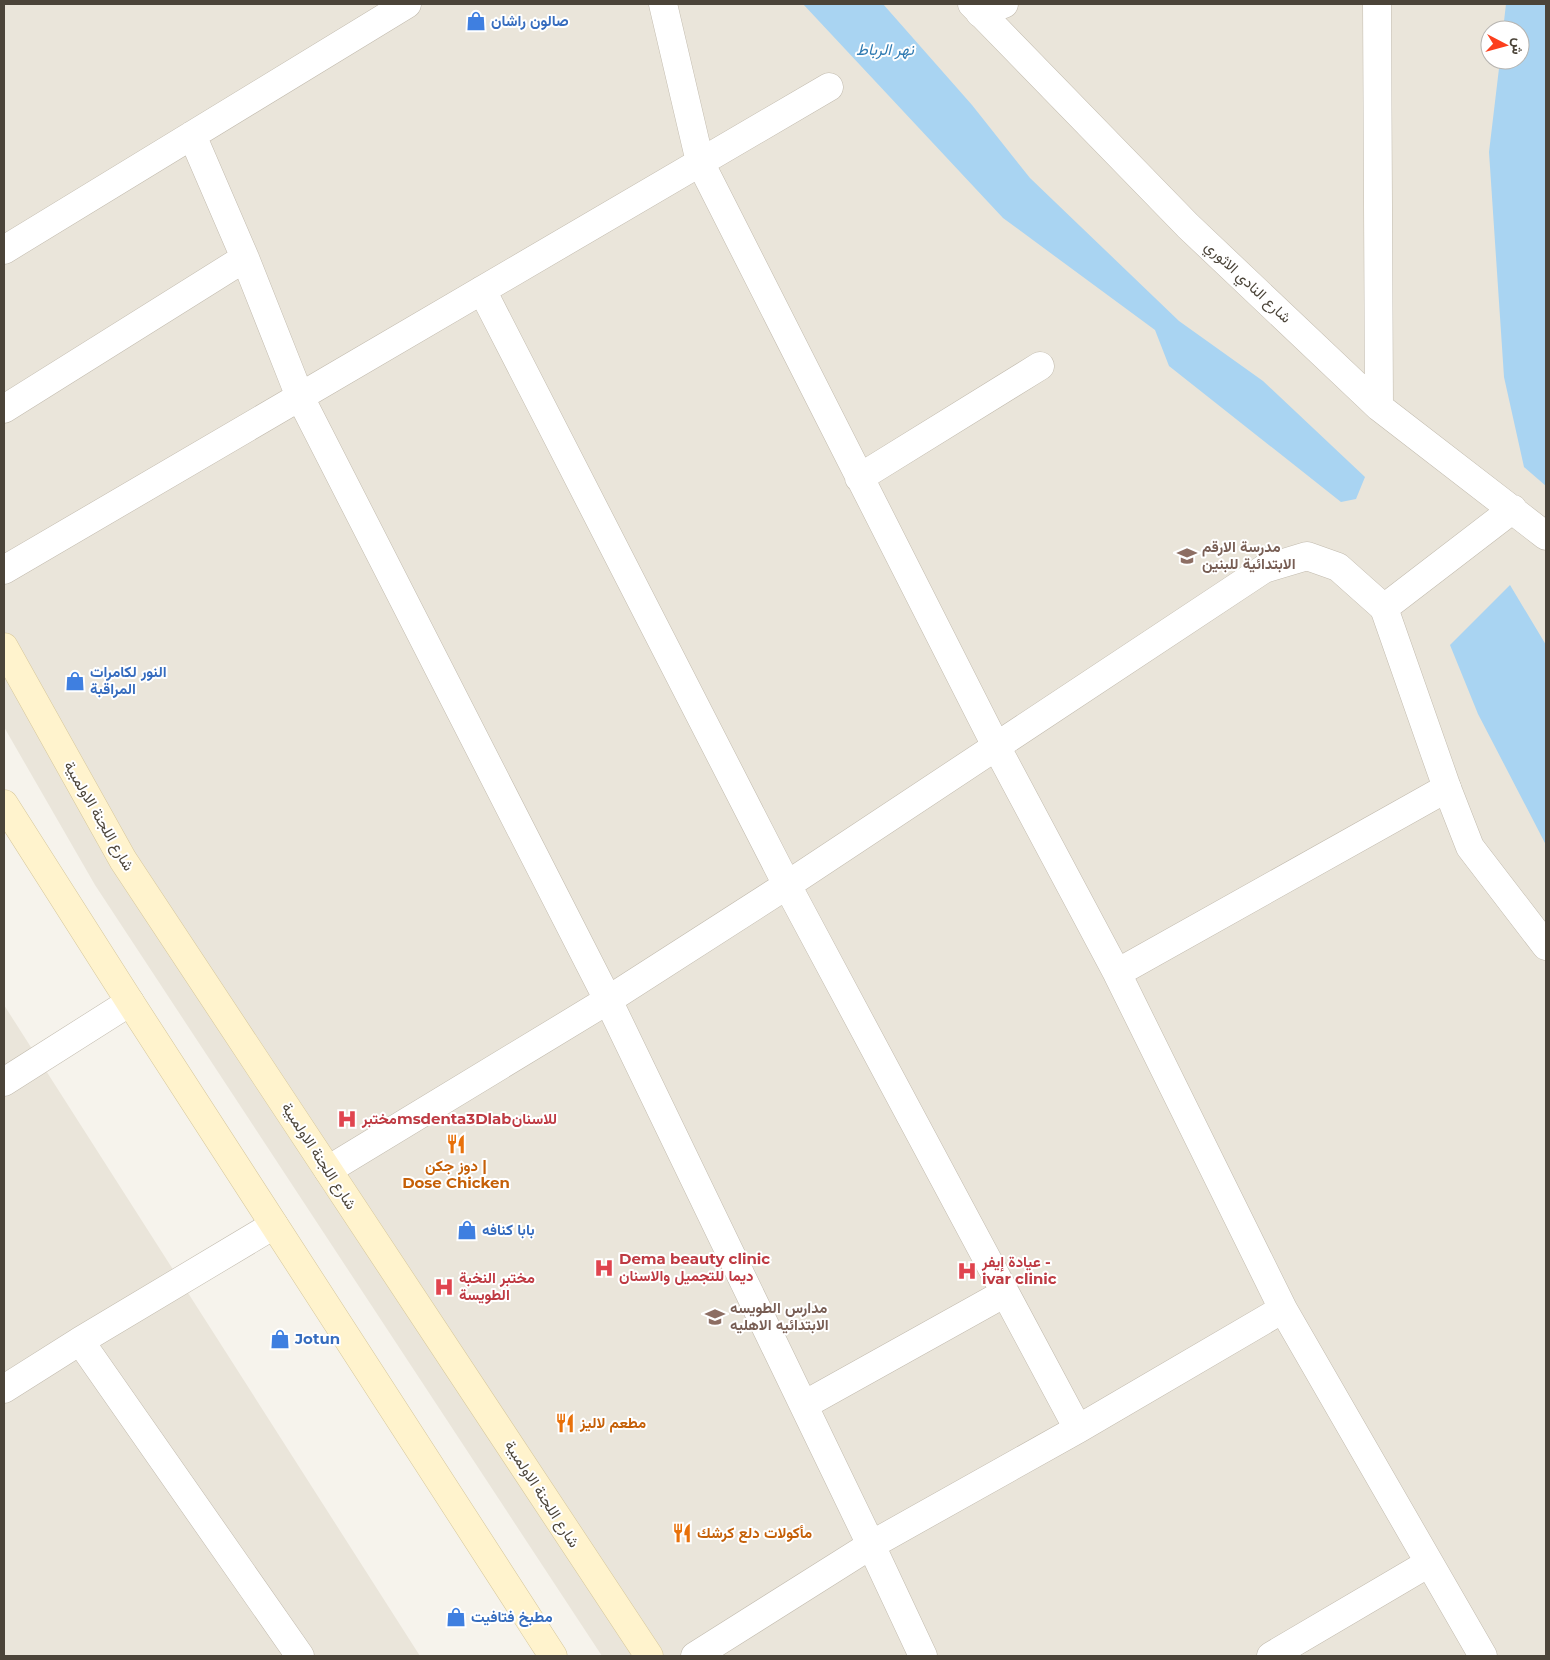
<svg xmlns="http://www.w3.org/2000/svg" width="1550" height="1660" font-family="Montserrat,Vazirmatn,sans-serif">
<rect width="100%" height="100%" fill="#f6f3ec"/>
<!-- residential -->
<path fill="#eae5da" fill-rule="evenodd" d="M 4,4 L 1546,4 L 1546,1656 L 602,1656 L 95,885 L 4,727 ZM 1490,30 L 1520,30 L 1520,60 L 1490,60 Z
M 4,1005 L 420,1656 L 4,1656 Z"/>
<!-- water -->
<path fill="#a9d4f2" d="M 803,4 L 883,4 L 972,105 L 1030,178 L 1179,321 L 1263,381 L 1365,477 L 1356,499 L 1341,502 L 1169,366 L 1155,330 L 1003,218 Z
M 1506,4 L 1546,4 L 1546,486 L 1524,467 L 1504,377 L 1489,152 L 1500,60 L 1520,60 L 1520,30 L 1503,30 Z
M 1510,585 L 1546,645 L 1546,845 L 1478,714 L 1450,645 Z"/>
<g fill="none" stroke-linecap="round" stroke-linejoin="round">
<defs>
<path id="minor" d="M 663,4 L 700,162 L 996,746 L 1117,973 L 1283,1309 L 1483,1656
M 980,13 L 1004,4
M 192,135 L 245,258 L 300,397 L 608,1000 L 871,1545 L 923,1656
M 4,250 L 407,4
M 482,290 L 787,885 L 1078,1429
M 4,409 L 245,258
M 859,478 L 1040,366
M 4,570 L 829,87
M 1117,973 L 1447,788
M 4,1082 L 130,1002
M 328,1170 L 608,1000 L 787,885 L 1264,569 L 1307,556 L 1338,567 L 1384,608
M 80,1341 L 300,1656
M 4,1389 L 80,1341 L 274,1225
M 804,1405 L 1005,1293
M 695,1656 L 871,1545 L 1078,1429 L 1283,1309
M 1271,1656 L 1429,1563"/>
<path id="tertiary" d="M 972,4 L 1188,226 L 1379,407 L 1546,536
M 1377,4 L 1379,407
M 1513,509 L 1384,608 L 1447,788 L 1470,847 L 1546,946"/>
<path id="secondary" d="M 4,647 L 123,860 L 649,1656
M 4,804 L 130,1002 L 553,1656"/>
</defs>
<!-- minor casing -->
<use href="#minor" stroke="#c2bbae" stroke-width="29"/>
<!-- tertiary casing -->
<use href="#tertiary" stroke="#c2bbae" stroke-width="29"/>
<!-- secondary casing -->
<use href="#secondary" stroke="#d6c79b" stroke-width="29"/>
<!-- minor -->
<use href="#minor" stroke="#fff" stroke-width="28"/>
<!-- tertiary -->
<use href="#tertiary" stroke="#fff" stroke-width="28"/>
<!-- secondary -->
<use href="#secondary" stroke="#fff3cd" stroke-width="28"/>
</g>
<!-- icons -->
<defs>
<symbol id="shop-bare" viewBox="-9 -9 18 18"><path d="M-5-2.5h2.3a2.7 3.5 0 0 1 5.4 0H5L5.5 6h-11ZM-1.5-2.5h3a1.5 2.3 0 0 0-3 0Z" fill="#3f7fe0" stroke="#fff" stroke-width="2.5" paint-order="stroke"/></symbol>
<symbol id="school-bare" viewBox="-9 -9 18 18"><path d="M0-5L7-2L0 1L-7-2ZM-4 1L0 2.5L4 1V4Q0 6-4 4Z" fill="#8d6e63" stroke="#fff" stroke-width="2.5" paint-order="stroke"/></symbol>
<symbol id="hospital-bare" viewBox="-9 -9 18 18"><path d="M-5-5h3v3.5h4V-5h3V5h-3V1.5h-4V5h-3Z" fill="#e0444e" stroke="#fff" stroke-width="2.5" paint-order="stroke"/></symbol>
<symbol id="restaurant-bare" viewBox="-9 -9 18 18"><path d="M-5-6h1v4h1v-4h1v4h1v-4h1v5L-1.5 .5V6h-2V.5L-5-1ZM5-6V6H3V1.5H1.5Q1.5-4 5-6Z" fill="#e8710a" stroke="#fff" stroke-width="2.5" paint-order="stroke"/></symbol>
</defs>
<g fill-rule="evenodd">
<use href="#shop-bare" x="462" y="7" width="28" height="28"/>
<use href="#school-bare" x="1173" y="542" width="28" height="28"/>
<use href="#shop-bare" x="61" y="667" width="28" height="28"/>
<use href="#hospital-bare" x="333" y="1105" width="28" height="28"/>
<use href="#restaurant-bare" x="442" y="1130" width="28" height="28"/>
<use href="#shop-bare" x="453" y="1216" width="28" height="28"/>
<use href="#hospital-bare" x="590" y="1254" width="28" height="28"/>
<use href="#hospital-bare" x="953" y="1257" width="28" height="28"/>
<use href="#hospital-bare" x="430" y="1273" width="28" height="28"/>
<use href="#school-bare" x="701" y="1303" width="28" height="28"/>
<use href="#shop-bare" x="266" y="1325" width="28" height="28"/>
<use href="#restaurant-bare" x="551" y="1409" width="28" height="28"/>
<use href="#restaurant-bare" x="668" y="1519" width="28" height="28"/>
<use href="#shop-bare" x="442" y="1603" width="28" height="28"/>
</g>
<g text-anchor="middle" stroke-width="4" stroke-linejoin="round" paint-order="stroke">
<!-- shop labels -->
<g font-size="15" font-weight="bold" fill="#366cbe" stroke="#fff" text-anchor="start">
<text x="491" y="26">صالون راشان</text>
<text x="90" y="677">النور لكامرات<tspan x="90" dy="17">المراقبة</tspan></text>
<text x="482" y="1235">بابا كنافه</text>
<text x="295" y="1344">Jotun</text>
<text x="471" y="1622">مطبخ فتافيت</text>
</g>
<!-- street labels -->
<g font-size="15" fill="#4b4439" stroke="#fff">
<text transform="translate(1248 282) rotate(43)" y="5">شارع النادي الاثوري</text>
<text transform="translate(99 816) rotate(60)" y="5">شارع اللجنة الاولمبية</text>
<text transform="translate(319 1156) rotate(57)" y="5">شارع اللجنة الاولمبية</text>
<text transform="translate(542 1494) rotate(57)" y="5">شارع اللجنة الاولمبية</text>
</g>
<!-- education labels -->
<g font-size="15" font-weight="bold" fill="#785e54" stroke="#fff" text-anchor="start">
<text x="1202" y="552">مدرسة الارقم<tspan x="1202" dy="17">الابتدائية للبنين</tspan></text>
<text x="730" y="1313">مدارس الطويسه<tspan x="730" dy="17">الابتدائيه الاهليه</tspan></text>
</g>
<!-- health labels -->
<g font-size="15" font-weight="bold" fill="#be3a42" stroke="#fff" text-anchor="start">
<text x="362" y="1124">مختبرmsdenta3Dlabللاسنان</text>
<text x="619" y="1264">Dema beauty clinic<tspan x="619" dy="17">ديما للتجميل والاسنان</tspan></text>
<text x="982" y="1267">عيادة إيفر -<tspan x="982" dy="17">ivar clinic</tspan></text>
<text x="459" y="1283">مختبر النخبة<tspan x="459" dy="17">الطويسة</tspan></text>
</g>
<!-- food labels -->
<g font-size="15" font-weight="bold" fill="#c56008" stroke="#fff" text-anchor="start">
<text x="456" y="1171" text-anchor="middle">دوز جكن |<tspan x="456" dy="17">Dose Chicken</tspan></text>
<text x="580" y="1428">مطعم لاليز</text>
<text x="697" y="1538">مأكولات دلع كرشك</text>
</g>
<!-- water labels -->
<g font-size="16" font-style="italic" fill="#2e7ab2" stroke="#fff">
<text x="885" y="55">نهر الرباط</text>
</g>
</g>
<!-- border -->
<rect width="1550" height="1660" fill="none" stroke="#4b4439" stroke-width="10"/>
<!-- north arrow -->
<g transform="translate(1505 45) rotate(96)"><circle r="24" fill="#ffffff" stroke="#b7b4b0"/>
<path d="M0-4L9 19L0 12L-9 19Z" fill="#fc3f1d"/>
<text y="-8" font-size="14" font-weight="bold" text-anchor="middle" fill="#4b4439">ش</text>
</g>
</svg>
